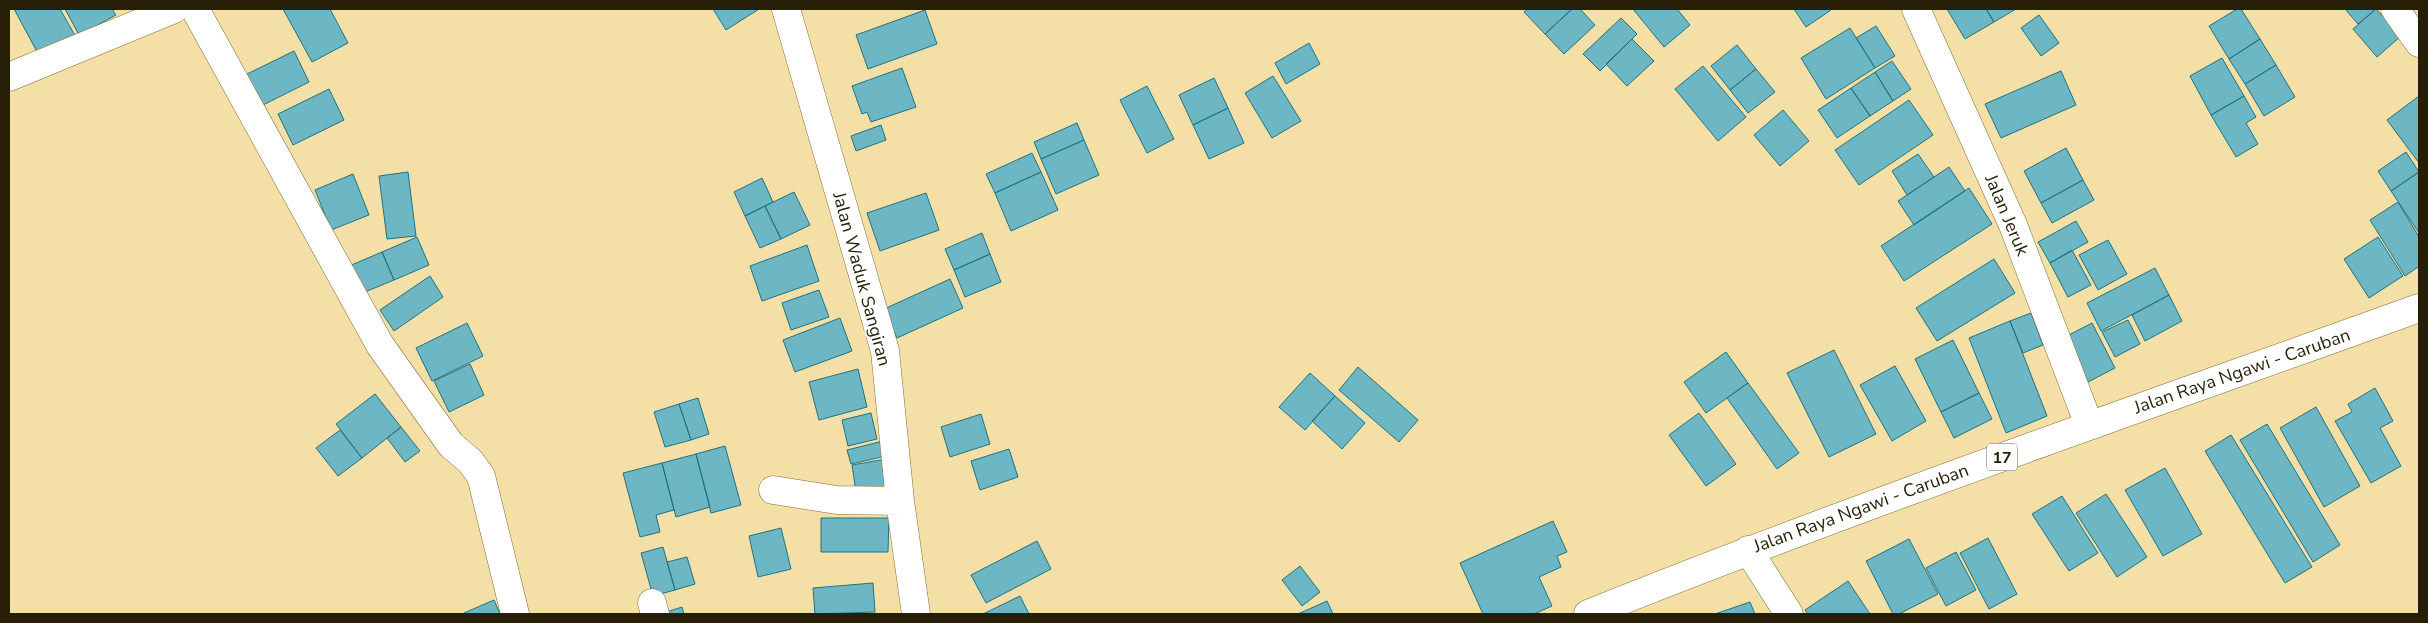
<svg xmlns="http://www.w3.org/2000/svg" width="2428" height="623" font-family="'Nunito Sans',sans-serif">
<rect width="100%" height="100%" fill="#f4e0a7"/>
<!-- building -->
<path fill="#6db7c5" stroke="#23717e" d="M 14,9 L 60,9 L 77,39 L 41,59 Z
M 65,9 L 112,9 L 116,15 L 79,35 Z
M 283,9 L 330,9 L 348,43 L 312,62 Z
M 713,9 L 759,9 L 726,30 Z
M 1528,9 L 1572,9 L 1545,34 L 1524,12 Z
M 1572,9 L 1580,9 L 1595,25 L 1564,54 L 1545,34 Z
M 1633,9 L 1677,9 L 1690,25 L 1664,47 Z
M 1794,9 L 1830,9 L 1831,10 L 1806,27 Z
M 1947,9 L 1986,9 L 1994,22 L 1965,39 Z
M 1986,9 L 2016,9 L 1994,22 Z
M 2237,9 L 2241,9 L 2260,39 L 2229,59 L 2209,26 Z
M 2345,9 L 2376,9 L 2358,24 Z
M 2376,9 L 2401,36 L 2377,57 L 2353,29 Z
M 925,10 L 937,44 L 868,69 L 856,35 Z
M 2039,15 L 2059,43 L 2041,56 L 2021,28 Z
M 1621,18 L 1637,34 L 1600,71 L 1583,54 Z
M 1876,26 L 1895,56 L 1875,68 L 1856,38 Z
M 1850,28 L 1875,68 L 1826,99 L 1801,58 Z
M 1632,39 L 1654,61 L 1627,86 L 1606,64 Z
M 2260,39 L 2276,65 L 2245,84 L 2229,59 Z
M 1309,43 L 1320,64 L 1286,84 L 1275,63 Z
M 1737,45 L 1756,69 L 1730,90 L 1711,66 Z
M 294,51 L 309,82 L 259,107 L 243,76 Z
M 2222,58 L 2244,96 L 2211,115 L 2190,76 Z
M 1892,61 L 1911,89 L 1893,101 L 1875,72 Z
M 2276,65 L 2295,97 L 2264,116 L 2245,84 Z
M 1703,66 L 1746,117 L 1718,141 L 1675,89 Z
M 902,68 L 916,107 L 871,122 L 867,112 L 862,114 L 852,86 Z
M 1756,69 L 1775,92 L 1748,113 L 1730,90 Z
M 2061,71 L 2076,105 L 2001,138 L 1985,104 Z
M 1875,72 L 1893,101 L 1870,116 L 1851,88 Z
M 1273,76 L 1301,121 L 1272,138 L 1245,93 Z
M 1214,78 L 1228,108 L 1193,125 L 1179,95 Z
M 1147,86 L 1174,139 L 1147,153 L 1120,100 Z
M 1851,88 L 1870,116 L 1837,138 L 1818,110 Z
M 329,89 L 344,120 L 293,145 L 278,114 Z
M 2244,96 L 2256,117 L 2246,123 L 2258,144 L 2236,157 L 2211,115 Z
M 2419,96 L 2419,163 L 2387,120 Z
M 1909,100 L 1933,135 L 1859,185 L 1835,150 Z
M 1228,108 L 1244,143 L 1209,159 L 1193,125 Z
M 1783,110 L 1809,141 L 1780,166 L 1754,135 Z
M 1077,123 L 1084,140 L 1041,159 L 1034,142 Z
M 881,125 L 886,140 L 856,151 L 851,136 Z
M 1084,140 L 1099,175 L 1056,194 L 1041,159 Z
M 2066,148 L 2083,180 L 2041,203 L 2024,171 Z
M 2406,152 L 2419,172 L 2391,191 L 2378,171 Z
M 1032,153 L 1041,172 L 995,193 L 986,174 Z
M 1918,154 L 1934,177 L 1907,195 L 1892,171 Z
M 1949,167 L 1965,191 L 1914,225 L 1898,201 Z
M 408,172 L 416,236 L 387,239 L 379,176 Z
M 1041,172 L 1058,210 L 1011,231 L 995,193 Z
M 2419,172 L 2419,233 L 2391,191 Z
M 353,174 L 369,215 L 331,230 L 315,190 Z
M 762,178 L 773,202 L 745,216 L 734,192 Z
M 2083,180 L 2094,200 L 2052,223 L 2041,203 Z
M 1969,188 L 1992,224 L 1904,281 L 1881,246 Z
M 794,192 L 810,225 L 781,239 L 765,206 Z
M 926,193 L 939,230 L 880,251 L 867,213 Z
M 2398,202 L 2419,237 L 2419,269 L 2418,267 L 2405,276 L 2370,220 Z
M 765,206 L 781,239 L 760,248 L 745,216 Z
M 2076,221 L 2088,242 L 2050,263 L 2038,242 Z
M 982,233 L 990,254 L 954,270 L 945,249 Z
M 417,237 L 429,265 L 394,280 L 382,252 Z
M 2378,237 L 2403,276 L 2369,298 L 2344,259 Z
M 2108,240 L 2127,274 L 2098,290 L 2079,255 Z
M 807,245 L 819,281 L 762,301 L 750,266 Z
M 2072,250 L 2091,285 L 2068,297 L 2050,263 Z
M 382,252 L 394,280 L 360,294 L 349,266 Z
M 990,254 L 1001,282 L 965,297 L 954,270 Z
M 1994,259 L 2015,293 L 1937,341 L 1916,308 Z
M 2155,268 L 2169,295 L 2101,331 L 2087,303 Z
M 430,276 L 443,297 L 394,331 L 380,310 Z
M 950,279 L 963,308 L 897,338 L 884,309 Z
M 819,290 L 829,317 L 791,330 L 782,303 Z
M 2169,295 L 2182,321 L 2145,341 L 2132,315 Z
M 2031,313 L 2043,345 L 2023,353 L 2010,321 Z
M 840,318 L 852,351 L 795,372 L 783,340 Z
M 2128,320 L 2140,344 L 2115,357 L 2102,332 Z
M 2010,321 L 2047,416 L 2006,433 L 1969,338 Z
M 467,323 L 483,356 L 432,381 L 416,348 Z
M 2092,323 L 2115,368 L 2086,383 L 2063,338 Z
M 1953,340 L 1979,393 L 1941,412 L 1915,359 Z
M 1834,350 L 1876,434 L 1829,457 L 1787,373 Z
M 1726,352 L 1748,383 L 1706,413 L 1684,382 Z
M 470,364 L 484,395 L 449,412 L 434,381 Z
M 1895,366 L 1926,421 L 1892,441 L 1860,385 Z
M 1358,367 L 1418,420 L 1399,442 L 1339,390 Z
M 858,369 L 867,407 L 819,420 L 809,382 Z
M 1310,373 L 1335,396 L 1305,430 L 1279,407 Z
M 1748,383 L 1799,453 L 1777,469 L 1727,398 Z
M 2375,388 L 2393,421 L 2380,428 L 2401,466 L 2371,483 L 2335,421 L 2352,412 L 2348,404 Z
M 1979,393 L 1992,419 L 1954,438 L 1941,412 Z
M 375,394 L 401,427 L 362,458 L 336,424 Z
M 1335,396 L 1365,423 L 1342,449 L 1312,421 Z
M 698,398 L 709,434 L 691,440 L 679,404 Z
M 679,404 L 691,440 L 665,447 L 654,412 Z
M 2316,407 L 2360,486 L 2324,507 L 2280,428 Z
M 871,413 L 877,439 L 848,446 L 842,420 Z
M 1699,413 L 1736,464 L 1706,486 L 1669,435 Z
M 981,414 L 990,444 L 950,457 L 941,427 Z
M 2267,424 L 2340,545 L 2313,562 L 2240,440 Z
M 401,427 L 420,451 L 405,462 L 387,438 Z
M 340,430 L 362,458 L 338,476 L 316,448 Z
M 2231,435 L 2312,567 L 2285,583 L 2205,451 Z
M 883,441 L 886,456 L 851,464 L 847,450 Z
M 725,446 L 741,505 L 711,513 L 696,454 Z
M 1009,449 L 1018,477 L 980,490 L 971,461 Z
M 696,454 L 710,507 L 676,517 L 662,463 Z
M 886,459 L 891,492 L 857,498 L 852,465 Z
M 662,463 L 674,510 L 656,515 L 660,532 L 640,537 L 623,473 Z
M 2165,468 L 2202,534 L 2163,556 L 2125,490 Z
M 2106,494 L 2147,557 L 2117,577 L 2076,513 Z
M 2062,496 L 2098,553 L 2069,571 L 2032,514 Z
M 821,518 L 889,518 L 888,552 L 821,552 Z
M 1553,521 L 1567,552 L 1557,556 L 1561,567 L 1539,577 L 1552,606 L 1534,614 L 1483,614 L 1460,563 Z
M 781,528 L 791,569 L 758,577 L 749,536 Z
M 1988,538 L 2017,594 L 1989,609 L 1960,553 Z
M 1909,539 L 1938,594 L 1899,614 L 1893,614 L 1866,561 Z
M 1037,541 L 1051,569 L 986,603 L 971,575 Z
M 663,547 L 675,590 L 653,596 L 641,553 Z
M 1956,552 L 1976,590 L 1946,606 L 1926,568 Z
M 687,557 L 695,584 L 675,590 L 667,562 Z
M 1300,566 L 1320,592 L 1302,606 L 1282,580 Z
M 1848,581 L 1870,614 L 1808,614 L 1805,610 Z
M 873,583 L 875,612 L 815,614 L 813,588 Z
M 1020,596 L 1029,614 L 983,614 Z
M 494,600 L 500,614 L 465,614 L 464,613 Z
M 1327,601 L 1333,614 L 1298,614 Z
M 1750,602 L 1755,614 L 1715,614 Z
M 682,607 L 684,614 L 660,614 Z"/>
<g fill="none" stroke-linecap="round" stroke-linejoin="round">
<defs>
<path id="minor" d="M 195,9 L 380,345 L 451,445 L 470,461 L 481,476 L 515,614
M 786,9 L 885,351 L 900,501 L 916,614
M 1916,9 L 2013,225 L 2089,425
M 2395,9 L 2419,43
M 9,77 L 174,9
M 773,490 L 837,500 L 900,501
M 1748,550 L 1789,614
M 652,603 L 655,614"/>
<path id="highway" d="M 1588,614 C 1862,504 2141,408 2419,308"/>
</defs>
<!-- minor casing -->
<use href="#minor" stroke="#7f6d37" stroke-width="29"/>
<!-- highway casing -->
<use href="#highway" stroke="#7f6d37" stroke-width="29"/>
<!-- minor -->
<use href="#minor" stroke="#fff" stroke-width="28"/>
<!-- highway -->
<use href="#highway" stroke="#fff" stroke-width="28"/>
</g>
<g text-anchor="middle" stroke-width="4" stroke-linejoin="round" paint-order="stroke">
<!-- shield labels -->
<rect fill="#fff" stroke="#676251" stroke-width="1" x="1987" y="443.5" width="30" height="27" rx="4"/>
<g font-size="16" font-weight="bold" fill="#261e07">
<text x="2002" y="463">17</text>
</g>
<!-- street labels -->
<g font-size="18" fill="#261e07" stroke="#fff">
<text transform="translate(2007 215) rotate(67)" y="6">Jalan Jeruk</text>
<text transform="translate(862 279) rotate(75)" y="6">Jalan Waduk Sangiran</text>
<text transform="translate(2242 371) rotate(-19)" y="6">Jalan Raya Ngawi - Caruban</text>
<text transform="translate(1861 508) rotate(-20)" y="6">Jalan Raya Ngawi - Caruban</text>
</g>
</g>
<!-- border -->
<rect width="2428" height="623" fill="none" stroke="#261e07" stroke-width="20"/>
</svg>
